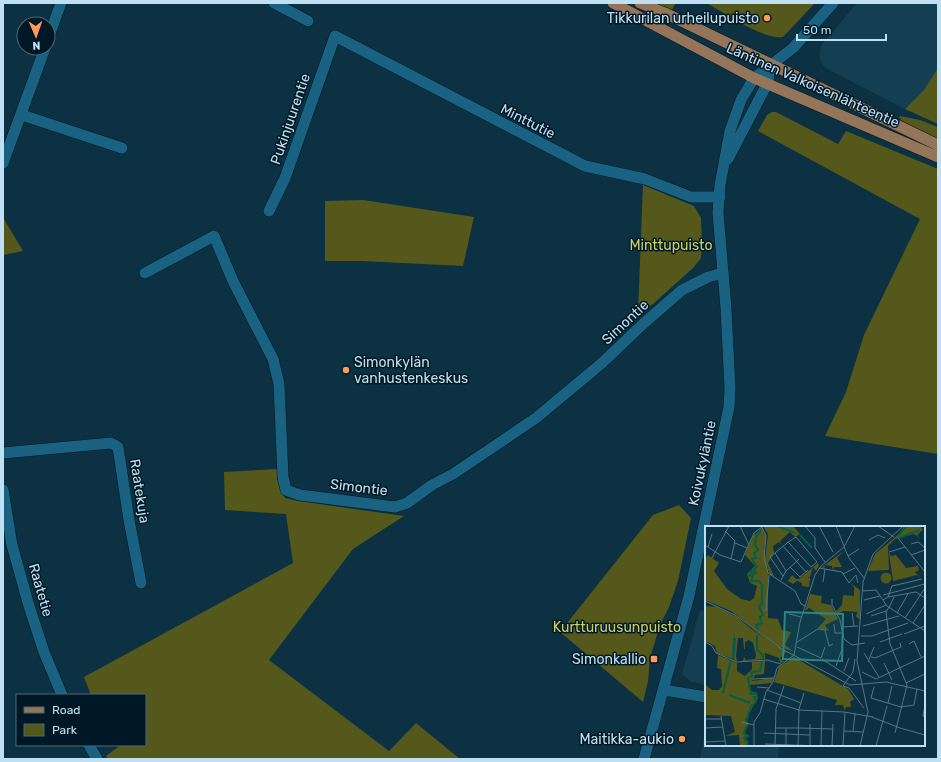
<svg xmlns="http://www.w3.org/2000/svg" width="941" height="762" font-family="Rubik,sans-serif">
<rect width="100%" height="100%" fill="#0c3142"/>
<!-- built -->
<path fill="#143e51" d="M 857,3 L 938,3 L 938,68 L 924,90 L 905,109 L 833,72 L 824,67 L 819,58 L 821,46 Z
M 700,610 L 706,611 L 706,685 L 691,682 L 682,674 Z
M 706,724 L 706,745 L 779,745 L 778,759 L 700,759 Z"/>
<!-- green -->
<path fill="#55581b" d="M 653,3 L 676,3 L 671,11 Z
M 706,3 L 815,3 L 783,37 C 762,40 726,13 706,3 Z
M 938,68 L 938,124 L 905,109 L 924,90 Z
M 772,112 L 776,112 L 838,144 L 846,131 L 938,169 L 938,454 L 825,436 L 846,392 L 864,335 L 920,219 L 758,131 L 767,115 Z
M 900,116 L 920,120 L 938,127 L 938,139 L 902,121 L 899,117 Z
M 643,185 L 694,206 L 701,218 L 702,245 L 701,258 L 693,268 L 653,304 L 638,313 Z
M 363,200 L 474,217 L 463,266 L 362,261 L 325,261 L 325,201 Z
M 3,219 L 4,219 L 23,251 L 3,255 Z
M 277,469 L 277,479 L 285,498 L 298,501 L 404,516 L 353,549 L 269,660 L 389,751 L 416,723 L 460,759 L 108,759 L 106,756 L 118,747 L 117,745 L 145,745 L 145,695 L 91,695 L 84,677 L 293,563 L 286,514 L 225,510 L 224,472 Z
M 679,505 L 691,518 L 678,581 L 669,607 L 660,625 L 650,658 L 648,681 L 643,702 L 560,632 L 653,515 Z"/>
<g fill="none" stroke-linecap="round" stroke-linejoin="round">
<defs>
<path id="minor" d="M 274,3 L 308,21
M 48,39 L 61,3
M 22,115 L 122,148
M 3,163 L 45,48
M 269,211 L 285,178 L 335,36 L 585,166 L 645,179 L 691,197 L 720,197
M 145,273 L 214,236 L 233,281 L 273,359 L 279,384 L 283,477 L 286,490 L 300,495 L 395,507 L 407,503 L 432,485 L 453,474 L 536,418 L 602,363 L 643,324 L 682,290 L 708,277 L 723,273
M 3,453 L 111,443 L 118,447 L 129,520 L 141,583
M 3,490 L 12,545 L 29,606 L 44,652 L 62,695
M 664,690 L 706,697
M 89,745 L 97,759"/>
<path id="tertiary" d="M 771,65 L 793,48 L 833,3"/>
<path id="secondary" d="M 728,159 L 767,84 L 771,65
M 644,759 L 689,596 L 729,407 L 730,389 L 726,308 L 718,213 L 720,185 L 730,131 L 741,100 L 754,78 L 771,65"/>
<path id="primary" d="M 613,3 L 754,78 L 938,157
M 640,3 L 665,13 L 938,145"/>
</defs>
<!-- minor casing -->
<use href="#minor" stroke="#031822" stroke-width="12"/>
<!-- tertiary casing -->
<use href="#tertiary" stroke="#031822" stroke-width="12"/>
<!-- secondary casing -->
<use href="#secondary" stroke="#031822" stroke-width="12"/>
<!-- primary casing -->
<use href="#primary" stroke="#031822" stroke-width="12"/>
<!-- minor -->
<use href="#minor" stroke="#196282" stroke-width="11"/>
<!-- tertiary -->
<use href="#tertiary" stroke="#196282" stroke-width="11"/>
<!-- secondary -->
<use href="#secondary" stroke="#196282" stroke-width="11"/>
<!-- primary -->
<use href="#primary" stroke="#957559" stroke-width="11"/>
</g>
<!-- markers -->
<g fill="#ff9b5a" stroke="#001825" stroke-width="1.5">
<circle cx="767" cy="18" r="4"/>
<circle cx="346" cy="370" r="4"/>
<rect x="650" y="655" width="8" height="8" rx="2"/>
<circle cx="682" cy="739" r="4"/>
</g>
<g text-anchor="middle" stroke-width="3" stroke-linejoin="round" paint-order="stroke">
<!-- poi labels -->
<g font-size="14" fill="#bfe0f2" stroke="#001825" text-anchor="end">
<text x="759" y="23">Tikkurilan urheilupuisto</text>
<text x="354" y="367" text-anchor="start">Simonkylän<tspan x="354" dy="16">vanhustenkeskus</tspan></text>
<text x="646" y="664">Simonkallio</text>
<text x="674" y="744">Maitikka-aukio</text>
</g>
<!-- street labels -->
<g font-size="14" fill="#bfe0f2" stroke="#001825">
<text transform="translate(813 85) rotate(24)" y="5">Läntinen Valkoisenlähteentie</text>
<text transform="translate(290 119) rotate(-71)" y="5">Pukinjuurentie</text>
<text transform="translate(528 121) rotate(27)" y="5">Minttutie</text>
<text transform="translate(625 322) rotate(-43)" y="5">Simontie</text>
<text transform="translate(702 463) rotate(-78)" y="5">Koivukyläntie</text>
<text transform="translate(359 487) rotate(7)" y="5">Simontie</text>
<text transform="translate(140 491) rotate(81)" y="5">Raatekuja</text>
<text transform="translate(41 590) rotate(74)" y="5">Raatetie</text>
</g>
<!-- park labels -->
<g font-size="14" fill="#cbd265" stroke="#001825">
<text x="671" y="250">Minttupuisto</text>
<text x="617" y="632">Kurtturuusunpuisto</text>
</g>
</g>
<!-- overview -->
<g transform="translate(705 526)">
<rect width="220" height="220" fill="#0c3142"/>
<path d="M 58,0 L 88,0 L 95,8 L 90,11 L 85,6 L 75,15 L 77,20 L 74,16 L 68,20 L 69,27 L 63,37 L 69,50 L 65,49 L 60,34 L 63,8 ZM 199,0 L 215,0 L 218,4 L 212,9 L 215,12 L 209,8 L 190,13 L 183,20 L 184,44 L 163,45 L 170,28 L 194,8 ZM 57,2 L 61,11 L 59,23 L 63,48 L 63,92 L 73,93 L 77,104 L 86,106 L 80,119 L 89,126 L 73,120 L 26,85 L 0,74 L 0,33 L 3,29 L 14,37 L 9,45 L 22,63 L 36,73 L 45,75 L 49,72 L 52,60 L 45,57 L 42,48 L 50,40 L 40,29 L 48,10 ZM 139,25 L 132,32 L 137,41 L 129,41 L 128,44 L 127,40 L 120,39 L 119,43 L 117,41 ZM 184,27 L 186,30 L 191,29 L 201,42 L 213,40 L 214,44 L 210,46 L 216,52 L 212,49 L 188,55 ZM 113,37 L 114,39 L 111,45 L 108,41 L 105,51 L 102,51 L 105,52 L 104,61 L 97,60 L 97,57 L 92,55 L 88,58 L 83,55 L 87,49 L 91,53 L 94,53 ZM175.5 52a5.5 5.5 0 1 1 11 0a5.5 5.5 0 1 1-11 0ZM 145,57 L 155,64 L 155,93 L 151,91 L 152,86 L 138,85 L 133,88 L 131,85 L 137,79 L 138,69 L 149,70 L 149,61 ZM 105,68 L 117,70 L 116,77 L 126,79 L 133,93 L 120,99 L 124,105 L 113,102 L 121,93 L 104,82 L 100,85 ZM 0,75 L 32,91 L 60,114 L 45,101 L 81,126 L 75,132 L 79,136 L 75,137 L 74,132 L 60,127 L 60,133 L 38,135 L 39,131 L 41,134 L 50,133 L 51,129 L 48,117 L 44,114 L 40,116 L 40,123 L 39,123 L 38,112 L 33,112 L 31,130 L 32,135 L 37,135 L 32,135 L 29,134 L 30,103 L 28,133 L 12,127 L 10,120 L 0,115 L 0,80 L 11,81 ZM 13,129 L 32,137 L 32,145 L 40,150 L 47,143 L 47,136 L 60,135 L 59,148 L 50,149 L 47,155 L 68,152 L 67,157 L 45,159 L 45,165 L 52,167 L 53,172 L 40,194 L 44,198 L 39,207 L 44,210 L 39,213 L 43,216 L 42,220 L 35,220 L 34,209 L 20,210 L 30,206 L 26,190 L 0,189 L 0,158 L 7,164 L 14,164 L 17,160 L 16,143 L 12,142 ZM 89,131 L 143,163 L 149,173 L 145,176 L 146,181 L 141,181 L 140,185 L 138,179 L 130,179 L 132,174 L 69,156 L 74,141 Z" fill="#55581b"/>
<path fill="none" stroke="#005e4a" stroke-width="2" d="M 72,0 L 90,7M 95,9 L 107,22M 194,9 L 202,0M 194,12 L 215,4M 53,104 L 51,99 L 57,97 L 55,91 L 58,89 L 54,80 L 57,78 L 57,59 L 54,55 L 46,55 L 48,50 L 44,49 L 46,46 L 47,48 L 51,47 L 48,45 L 52,41 L 47,33 L 51,32 L 49,27 L 53,24 L 50,19 L 51,11 L 56,4M 52,109 L 52,124 L 58,129 L 58,133M 29,127 L 30,112M 28,132 L 29,112M 18,167 L 26,134M 24,169 L 45,177M 41,196 L 46,180 L 51,176 L 49,171 L 52,171 L 51,167 L 46,168 L 43,152 L 47,150 L 46,146 L 55,145 L 57,135M 42,199 L 39,207 L 43,210 L 39,212 L 43,216 L 42,220"/>
<path fill="none" stroke="#547788" stroke-width="1" d="M 35,0 L 44,19M 56,0 L 61,9 L 59,32 L 63,47 L 90,65 L 96,78 L 100,80M 100,0 L 110,12 L 110,22 L 120,36M 114,0 L 128,26M 131,0 L 139,20M 173,0 L 189,11M 20,5 L 30,15 L 26,33M 193,12 L 220,46M 164,14 L 173,9 L 180,12M 30,17 L 42,22M 206,18 L 213,16 L 220,22M 0,19 L 15,29 L 36,36 L 49,7 L 57,1M 78,20 L 101,46M 3,21 L 7,8M 139,21 L 144,32 L 159,52M 184,26 L 200,21M 70,27 L 81,45M 206,29 L 220,24M 143,30 L 154,23M 7,32 L 24,0M 85,41 L 95,51 L 103,44M 114,42 L 137,46 L 144,57 L 151,49 L 153,57M 138,48 L 150,42M 78,50 L 65,31 L 81,18 L 83,16 L 88,13 L 91,11 L 112,36 L 106,41 L 83,16M 76,54 L 81,45 L 94,33M 118,56 L 120,43M 157,65 L 171,64 L 182,80 L 220,105M 178,69 L 220,58M 183,71 L 211,66 L 220,72M 127,73 L 127,79 L 135,94 L 139,113 L 147,119 L 160,117M 159,74 L 175,70M 178,74 L 183,71 L 187,60 L 217,53M 0,75 L 30,89 L 76,122M 184,81 L 181,86 L 185,118 L 202,159 L 190,207M 184,82 L 189,71M 61,85 L 64,49M 147,87 L 149,100M 192,87 L 203,68M 84,88 L 96,91M 161,88 L 181,79M 166,90 L 181,85M 200,92 L 220,62M 208,97 L 220,79M 129,98 L 130,107 L 138,107M 158,100 L 194,90M 137,101 L 153,100M 199,108 L 220,100M 156,110 L 167,110 L 203,97M 0,116 L 7,120 L 11,127 L 32,136 L 62,134 L 76,138M 92,116 L 113,103 L 120,104 L 124,120 L 128,118M 175,116 L 197,108M 204,118 L 209,115 L 216,131M 73,121 L 145,159 L 181,156 L 220,165M 92,121 L 116,132 L 120,121M 159,127 L 174,151M 89,129 L 95,96 L 110,49 L 116,40 L 139,21 L 150,0M 166,131 L 170,132 L 196,121 L 195,117M 117,133 L 151,155M 150,133 L 148,146 L 138,160 L 144,162 L 159,182M 163,136 L 169,121M 179,137 L 187,154M 131,140 L 137,123M 139,145 L 144,132M 157,146 L 171,153M 48,153 L 69,152M 171,153 L 220,130M 201,157 L 220,148M 52,161 L 64,162M 169,161 L 166,172 L 196,181 L 209,179 L 212,163M 62,164 L 96,177M 58,173 L 94,184 L 139,186 L 168,191M 183,177 L 187,160M 220,179 L 218,190 L 220,192M 16,190 L 21,220M 167,191 L 195,202M 0,193 L 17,193M 36,196 L 49,199M 0,202 L 18,201M 70,202 L 93,202M 94,202 L 128,203M 195,202 L 220,209M 139,205 L 158,206M 148,205 L 150,188M 59,207 L 81,208M 81,208 L 105,209M 0,216 L 20,215M 60,218 L 116,220M 49,220 L 49,196 L 55,187 L 61,166 L 68,156 L 72,142 L 89,129M 70,220 L 71,183 L 79,160M 81,220 L 81,202M 93,220 L 94,183 L 99,167M 105,220 L 105,198M 116,220 L 117,185M 127,220 L 128,198M 138,220 L 140,186M 155,220 L 163,186 L 152,135 L 158,56 L 168,28 L 198,0M 171,220 L 182,180"/>
<path fill="#298682" fill-opacity="0.15" stroke="#298682" stroke-width="2" d="M 80,86 L 138,88 L 137,135 L 78,133 Z"/>
<rect width="220" height="220" fill="none" stroke="#bfe0f2" stroke-width="2"/>
</g>
<!-- border -->
<rect width="941" height="762" fill="none" stroke="#bfe0f2" stroke-width="8"/>
<!-- legend -->
<rect x="16" y="694" width="130" height="52" fill="#001825" stroke="#4c6877"/>
<rect x="24" y="707" width="20" height="6" fill="#957559" stroke="#4c6877"/>
<text x="52" y="714" font-size="12" fill="#bfe0f2">Road</text>
<rect x="24" y="724" width="20" height="12" fill="#55581b" stroke="#4c6877"/>
<text x="52" y="734" font-size="12" fill="#bfe0f2">Park</text>
<!-- north arrow -->
<g transform="translate(36 36) rotate(178)"><circle r="19" fill="#001825" stroke="#4c6877"/>
<path d="M0-3L7 15L0 10L-7 15Z" fill="#ff9b5a"/>
<text y="-6" font-size="11" font-weight="bold" text-anchor="middle" fill="#bfe0f2">N</text>
</g>
<!-- scale -->
<path d="M797 34v6h89v-6" fill="none" stroke="#bfe0f2" stroke-width="2"/>
<text x="803" y="34" font-size="12" fill="#bfe0f2" stroke="#001825" stroke-width="3" paint-order="stroke">50 m</text>
</svg>
